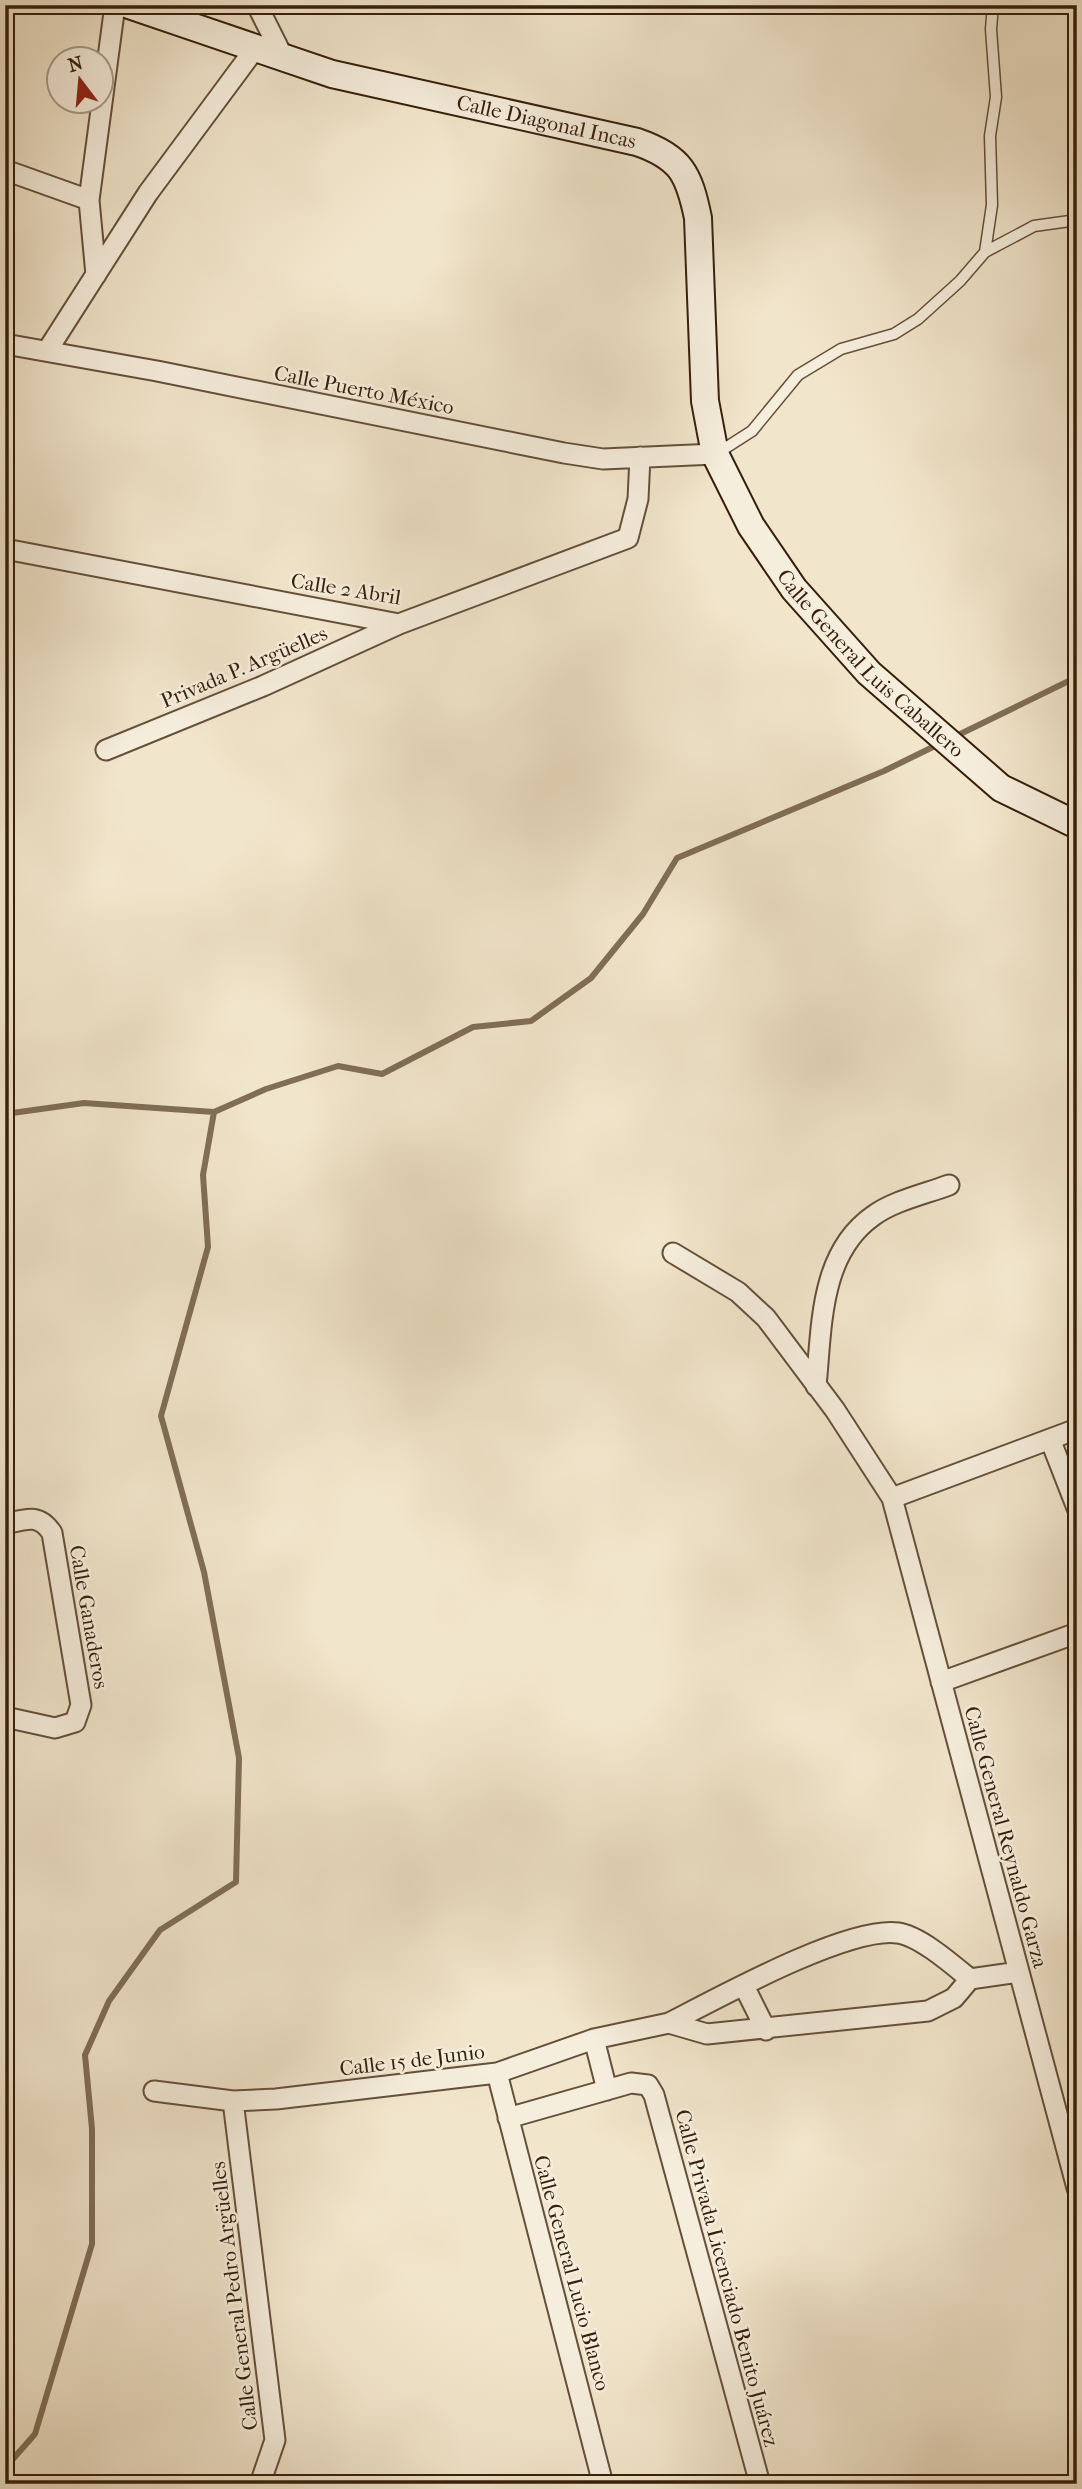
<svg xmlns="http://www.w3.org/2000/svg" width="1082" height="2489" font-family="'IM FELL French Canon',serif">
<rect width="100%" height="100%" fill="#f1e5cb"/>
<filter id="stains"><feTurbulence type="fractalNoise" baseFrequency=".00286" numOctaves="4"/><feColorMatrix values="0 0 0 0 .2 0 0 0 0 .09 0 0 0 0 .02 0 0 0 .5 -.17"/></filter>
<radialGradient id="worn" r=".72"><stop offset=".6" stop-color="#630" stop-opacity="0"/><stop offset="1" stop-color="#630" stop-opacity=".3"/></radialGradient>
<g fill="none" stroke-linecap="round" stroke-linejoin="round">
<!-- stream -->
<path stroke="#806e57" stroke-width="6" d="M 952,738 L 1077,677
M 5,1114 L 84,1103 L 214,1112
M 5,2468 L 35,2434 L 92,2244 L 92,2129 L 85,2055 L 109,2001 L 160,1930 L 236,1882 L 239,1758 L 204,1572 L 161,1416 L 208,1247 L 203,1175 L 214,1112 L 266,1089 L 338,1066 L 382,1074 L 473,1027 L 531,1021 L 591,978 L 643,914 L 677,858 L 884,771 L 939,744"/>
<defs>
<path id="lane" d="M 985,252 L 1034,226 L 1077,220
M 716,454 L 752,431 L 798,375 L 841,349 L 894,334 L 918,319 L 960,281 L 985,252 L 992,205 L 990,136 L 996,97 L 991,29 L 993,5"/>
<path id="street" d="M 257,5 L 285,61
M 5,170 L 89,200
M 96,275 L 89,200 L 115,5
M 5,344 L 157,371 L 564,453 L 603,459 L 715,454
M 47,351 L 148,193 L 254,50
M 5,549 L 399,624
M 106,750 L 263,686 L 399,624 L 628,538 L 638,499 L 640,457
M 673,1253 L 738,1292 L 766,1318 L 835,1410 L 892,1498 L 1077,2188
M 816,1386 C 822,1328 819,1254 873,1216 C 893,1201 925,1194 949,1185
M 1050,1439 L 1077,1508
M 892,1498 L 1077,1429
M 5,1524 C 26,1519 39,1513 52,1533 L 81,1705 L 75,1722 L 55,1728 L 5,1717
M 941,1682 L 1077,1633
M 744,1986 L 766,2030
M 669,2023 C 718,1998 848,1926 898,1933 C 920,1936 953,1965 970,1979
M 594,2039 L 607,2090
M 497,2073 L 603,2484
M 154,2091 L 233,2101 L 276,2099 L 497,2073 L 594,2039 L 669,2023 L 707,2034 L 928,2011 L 954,1998 L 970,1979 L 1019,1972
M 233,2101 L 275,2440 L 260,2484
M 508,2118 L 631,2083 L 648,2085 L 654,2095 L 760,2484"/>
<g id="secondary">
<path id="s1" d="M 129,5 L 332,74 L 637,142 C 681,157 689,174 698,218 L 705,401 L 715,454 L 751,526 L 794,589 L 869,673 L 1001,788 L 1077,825"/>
</g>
</defs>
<!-- lane casing -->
<use href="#lane" stroke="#65503b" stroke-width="13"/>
<!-- street casing -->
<use href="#street" stroke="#65503b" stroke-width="23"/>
<!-- secondary casing -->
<use href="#secondary" stroke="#361f0b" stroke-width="30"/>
<!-- lane -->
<use href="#lane" stroke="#f6eedd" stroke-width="10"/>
<!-- street -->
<use href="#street" stroke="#f6eedd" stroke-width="19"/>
<!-- secondary -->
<use href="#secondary" stroke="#f6eedd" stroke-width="26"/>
</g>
<g text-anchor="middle" stroke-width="5" stroke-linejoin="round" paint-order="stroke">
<!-- street labels -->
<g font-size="21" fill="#361f0b" stroke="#f6eedd">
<text dy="7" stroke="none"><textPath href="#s1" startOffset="434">Calle Diagonal Incas</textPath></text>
<text transform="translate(364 390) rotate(11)" y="7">Calle Puerto México</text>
<text transform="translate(346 589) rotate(9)" y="7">Calle 2 Abril</text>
<text dy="7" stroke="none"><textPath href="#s1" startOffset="1132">Calle General Luis Caballero</textPath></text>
<text transform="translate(244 667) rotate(-23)" y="7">Privada P. Argüelles</text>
<text transform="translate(89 1617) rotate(80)" y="7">Calle Ganaderos</text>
<text transform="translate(1006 1837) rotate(75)" y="7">Calle General Reynaldo Garza</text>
<text transform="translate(412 2060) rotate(-7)" y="7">Calle 15 de Junio</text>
<text transform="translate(572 2273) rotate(75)" y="7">Calle General Lucio Blanco</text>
<text transform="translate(727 2278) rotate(75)" y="7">Calle Privada Licenciado Benito Juárez</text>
<text transform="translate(234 2296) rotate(-97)" y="7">Calle General Pedro Argüelles</text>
</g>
</g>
<!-- margin -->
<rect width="1082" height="2489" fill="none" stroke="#f1e5cb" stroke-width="28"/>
<rect x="7" y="7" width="1068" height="2475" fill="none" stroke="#361f0b" stroke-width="3.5"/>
<rect x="14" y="14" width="1054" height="2461" fill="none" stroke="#361f0b" stroke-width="2"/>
<!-- north arrow -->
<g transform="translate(80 80) rotate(344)"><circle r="33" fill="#f6eedd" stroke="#a99b89" stroke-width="2"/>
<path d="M0-5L12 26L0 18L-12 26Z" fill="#8f2418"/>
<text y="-10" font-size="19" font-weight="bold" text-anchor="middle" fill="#361f0b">N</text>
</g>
<rect width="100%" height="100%" filter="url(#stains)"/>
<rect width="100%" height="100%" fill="url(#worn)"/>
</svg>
